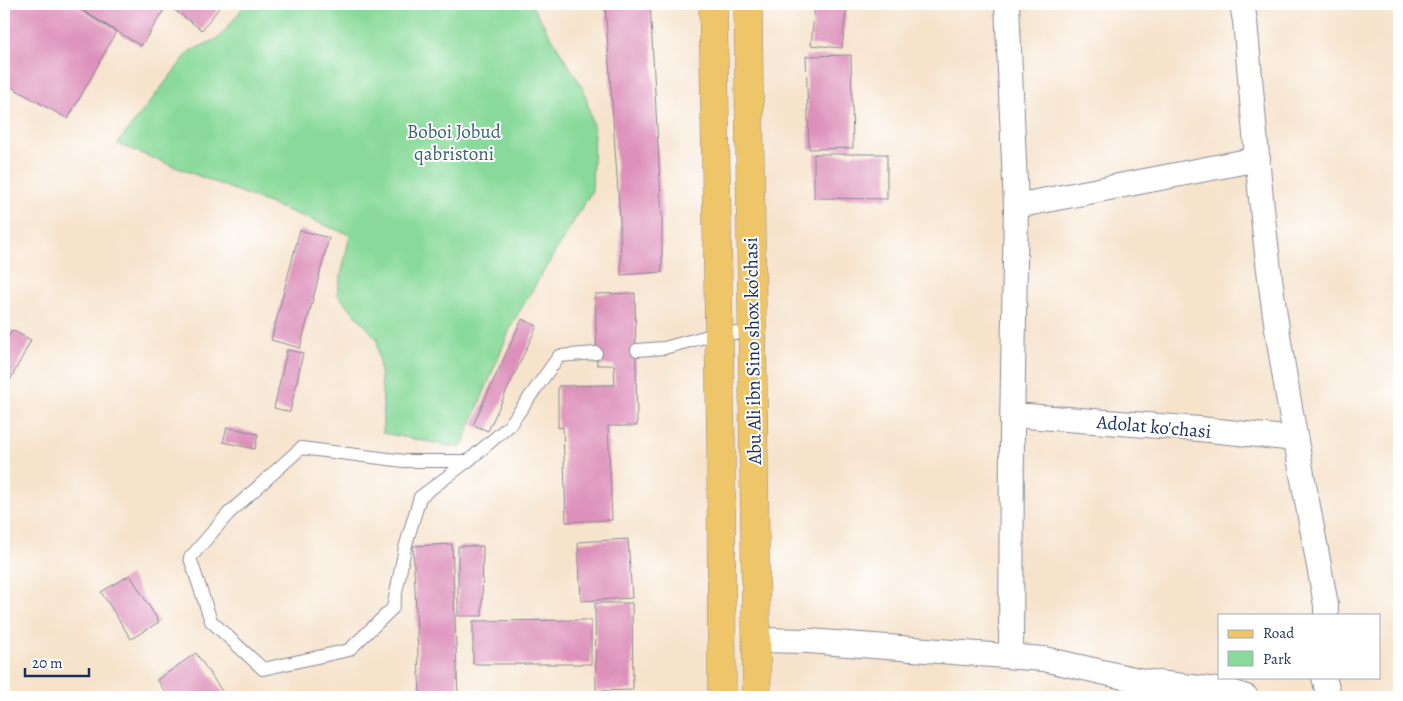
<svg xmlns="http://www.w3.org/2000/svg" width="1403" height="701" font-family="Alegreya,serif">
<rect width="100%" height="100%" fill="#fff"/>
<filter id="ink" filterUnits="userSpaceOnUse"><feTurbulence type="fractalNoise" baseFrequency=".02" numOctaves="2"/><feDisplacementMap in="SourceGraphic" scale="10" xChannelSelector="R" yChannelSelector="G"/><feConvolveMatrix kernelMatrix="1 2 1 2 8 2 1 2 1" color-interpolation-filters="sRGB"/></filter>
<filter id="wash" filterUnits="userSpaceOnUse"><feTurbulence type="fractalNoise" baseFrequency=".0096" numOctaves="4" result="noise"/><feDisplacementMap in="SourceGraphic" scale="20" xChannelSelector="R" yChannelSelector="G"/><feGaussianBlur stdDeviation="1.12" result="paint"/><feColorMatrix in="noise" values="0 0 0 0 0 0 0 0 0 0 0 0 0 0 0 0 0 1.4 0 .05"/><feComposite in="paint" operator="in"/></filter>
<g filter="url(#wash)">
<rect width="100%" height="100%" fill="#f6e3cc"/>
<!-- green -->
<path fill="#89da9a" stroke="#52847c" d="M 246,4 L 531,4 L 584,90 L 594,130 L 592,191 L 513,322 L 461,448 L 383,433 L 383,402 L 377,339 L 337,294 L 350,235 L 117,144 L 190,51 L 219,38 Z"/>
<g id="blocks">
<!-- building -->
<path fill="#dd90ba" d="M 7,4 L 71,4 L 116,32 L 68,119 L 4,83 L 4,10 Z
M 72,4 L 160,4 L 166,7 L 141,46 Z
M 166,4 L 222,4 L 202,30 Z
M 605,4 L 650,4 L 662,217 L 662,272 L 621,275 L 620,220 Z
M 815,4 L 847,4 L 842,48 L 811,45 Z
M 851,55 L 853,148 L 809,149 L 806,56 Z
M 814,154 L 887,154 L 887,199 L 814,198 Z
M 300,230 L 329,238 L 300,348 L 271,340 Z
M 635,293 L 637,426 L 608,426 L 612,520 L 566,522 L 563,427 L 558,428 L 558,386 L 615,385 L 614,365 L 597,365 L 595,294 Z
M 522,319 L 537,326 L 488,431 L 473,425 Z
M 12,330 L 31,340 L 4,392 L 4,345 Z
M 287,350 L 303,353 L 290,412 L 274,408 Z
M 227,427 L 258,434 L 255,449 L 223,442 Z
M 628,539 L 632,598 L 581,601 L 578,542 Z
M 452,544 L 458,697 L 420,697 L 413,546 Z
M 458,546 L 483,546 L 482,616 L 458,616 Z
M 130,575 L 159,622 L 131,639 L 101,592 Z
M 595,603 L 632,603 L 633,690 L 596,691 Z
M 591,620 L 591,664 L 473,664 L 473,621 Z
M 196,653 L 226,697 L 169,697 L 157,680 Z"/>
</g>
</g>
<g filter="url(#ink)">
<use href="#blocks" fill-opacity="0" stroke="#888995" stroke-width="1"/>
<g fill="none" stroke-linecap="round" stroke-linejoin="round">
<defs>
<path id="lane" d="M 637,350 L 664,348 L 719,333 L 751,333
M 468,461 L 404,461 L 301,448 L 228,514 L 190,558 L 211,621 L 263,669 L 349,650 L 393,608 L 405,548 L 420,497 L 468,461 L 509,426 L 559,356 L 596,353"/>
<path id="street" d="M 1007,4 L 1016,206 L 1012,431 L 1011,656
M 1242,4 L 1245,21 C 1254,119 1261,218 1275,315 C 1289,412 1309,508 1326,605 L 1326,615
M 1016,206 L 1258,159
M 1013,415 L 1200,429 L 1295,439
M 757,640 L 809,641 L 1044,659 L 1142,681 L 1232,692 L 1246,697
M 1324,677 L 1329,697"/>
<path id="primary" d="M 713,4 L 721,449 L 722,697
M 748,4 L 757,697"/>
</defs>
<!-- lane casing -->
<use href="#lane" stroke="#888995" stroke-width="14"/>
<!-- street casing -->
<use href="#street" stroke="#888995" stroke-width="26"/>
<!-- primary casing -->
<use href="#primary" stroke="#888995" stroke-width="29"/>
<!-- lane -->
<use href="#lane" stroke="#fff" stroke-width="12"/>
<!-- street -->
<use href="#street" stroke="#fff" stroke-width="24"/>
<!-- primary -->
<use href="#primary" stroke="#eec569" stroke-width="28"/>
</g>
</g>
<g text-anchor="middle" stroke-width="4" stroke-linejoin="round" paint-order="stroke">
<!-- park labels -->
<g font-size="19" fill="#3c6270" stroke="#fff">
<text x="454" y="138">Boboi Jobud<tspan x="454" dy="22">qabristoni</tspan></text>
</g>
<!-- street labels -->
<g font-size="19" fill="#1b2f5e" stroke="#fff">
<text transform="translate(752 351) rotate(-91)" y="7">Abu Ali ibn Sino shox ko'chasi</text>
<text transform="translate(1154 426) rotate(5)" y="7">Adolat ko'chasi</text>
</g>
</g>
<!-- margin -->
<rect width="1403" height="701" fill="none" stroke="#fff" stroke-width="20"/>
<!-- legend -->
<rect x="1218" y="614" width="162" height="65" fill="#ffffff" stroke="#a4acbf"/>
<rect x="1228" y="630" width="25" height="8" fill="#eec569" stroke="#a4acbf"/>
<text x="1263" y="638" font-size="15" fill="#1b2f5e">Road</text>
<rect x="1228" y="651" width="25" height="15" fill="#89da9a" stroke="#a4acbf"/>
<text x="1263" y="664" font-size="15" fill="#1b2f5e">Park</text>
<!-- scale -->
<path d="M25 668v8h64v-8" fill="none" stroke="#1b2f5e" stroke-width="2.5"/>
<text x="32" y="668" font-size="15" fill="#1b2f5e" stroke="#ffffff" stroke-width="4" paint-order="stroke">20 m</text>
</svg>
